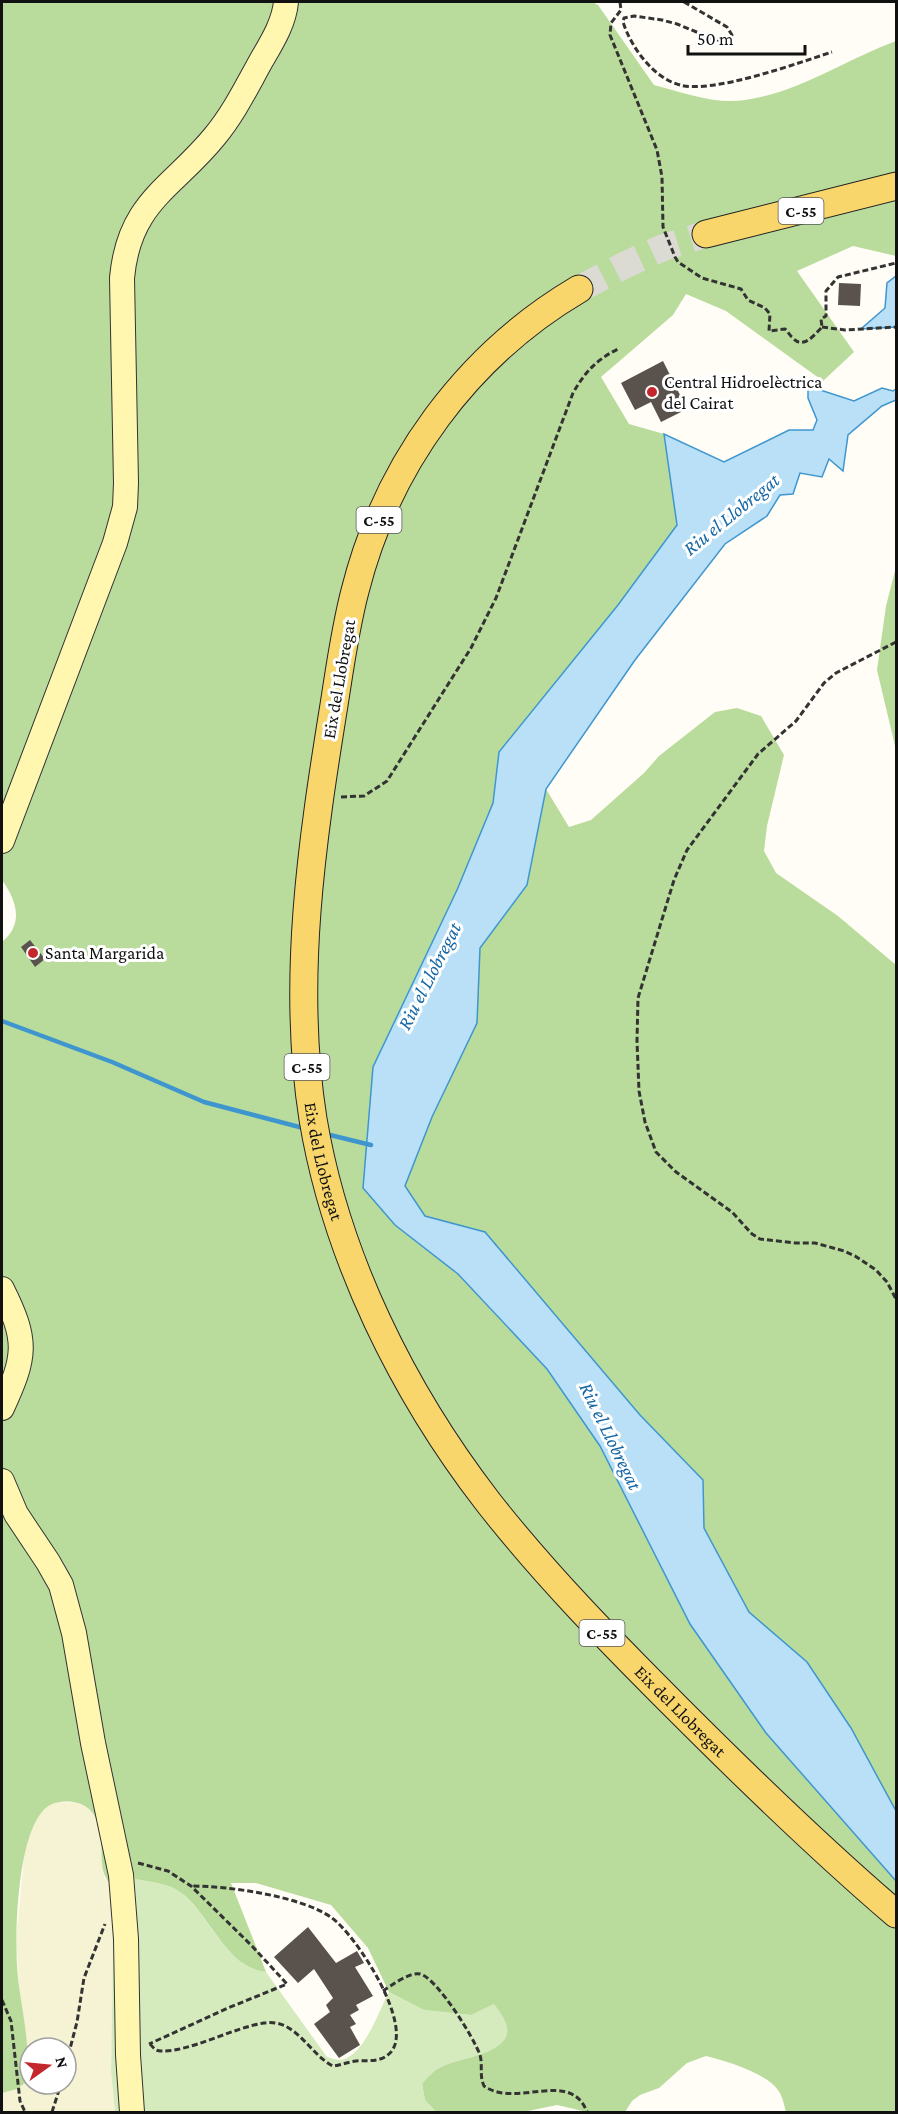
<svg xmlns="http://www.w3.org/2000/svg" width="898" height="2114" font-family="'Crimson Pro',serif">
<rect width="100%" height="100%" fill="#fffdf5"/>
<!-- farmland -->
<path fill="#f6f3d4" fill-rule="evenodd" d="M 59,1802 L 80,1803 L 88,1808 L 94,1815 L 99,1824 L 104,1878 L 111,1885 L 113,1954 L 111,2071 L 115,2112 L 2,2112 L 2,2093 L 17,2089 L 27,2074 L 28,2064 L 25,2026 L 20,1999 L 16,1940 L 25,1849 L 36,1818 L 48,1805 ZM 30,2048 L 66,2048 L 66,2084 L 30,2084 Z"/>
<!-- green -->
<path fill="#d5ebbd" d="M 126,1853 L 135,1879 C 149,1882 168,1883 180,1892 C 209,1913 226,1969 266,1972 L 327,2057 C 332,2058 336,2060 341,2060 C 365,2055 378,2012 389,1992 L 424,2010 L 470,2015 L 494,2004 C 498,2010 504,2017 506,2024 C 516,2053 459,2058 443,2066 C 434,2070 428,2077 422,2085 L 425,2100 L 436,2112 L 115,2112 L 111,2071 L 113,1954 L 111,1885 Z"/>
<!-- forest -->
<path fill="#b9dc9c" d="M 2,2 L 592,2 L 598,5 L 654,85 C 682,92 715,105 745,100 C 798,93 847,59 896,41 L 896,256 L 853,246 L 797,271 L 854,352 L 823,381 L 726,311 L 686,294 L 673,315 L 601,377 L 629,424 L 664,434 L 677,525 L 618,605 L 499,752 L 493,803 L 457,890 L 373,1067 L 395,1225 L 458,1274 L 547,1369 L 600,1446 L 690,1624 L 766,1733 L 896,1881 L 896,2112 L 786,2112 C 784,2105 783,2097 778,2090 C 766,2073 726,2061 706,2056 L 687,2063 L 659,2088 L 640,2095 L 632,2101 L 625,2112 L 587,2112 L 557,2105 L 523,2112 L 436,2112 L 425,2100 L 422,2084 C 428,2077 434,2070 443,2066 C 459,2058 516,2053 506,2024 C 504,2017 498,2010 494,2004 L 471,2015 L 424,2010 L 389,1992 L 368,1948 L 331,1905 L 256,1883 L 231,1883 L 266,1972 C 226,1969 209,1912 180,1892 C 168,1883 149,1882 135,1879 L 126,1853 L 111,1885 C 92,1866 112,1831 89,1809 C 81,1801 65,1800 55,1803 C 17,1813 15,1932 17,1965 C 19,2004 33,2044 25,2083 L 17,2089 L 2,2093 L 2,942 C 24,924 17,901 2,880 Z
M 896,567 L 896,750 L 877,670 L 886,606 Z
M 737,708 L 761,716 L 784,755 L 767,826 L 764,851 L 776,873 L 838,916 L 896,965 L 896,1811 L 851,1728 L 807,1662 L 749,1612 L 704,1528 L 703,1480 L 640,1415 L 485,1232 L 425,1216 L 405,1186 L 432,1117 L 477,1023 L 480,948 L 527,885 L 546,789 L 569,827 L 591,820 L 644,773 L 659,756 L 715,712 Z"/>
<!-- water -->
<path fill="#b9e0f7" stroke="#3f96cf" stroke-width="1.5" d="M 896,276 L 896,327 L 861,329 L 885,308 L 887,283 Z
M 808,386 L 854,401 L 882,388 L 893,391 L 896,389 L 896,400 L 882,406 L 848,435 L 843,471 L 829,459 L 822,477 L 800,473 L 793,494 L 780,495 L 767,516 L 725,544 L 635,660 L 546,789 L 527,885 L 480,948 L 477,1023 L 432,1117 L 405,1186 L 425,1216 L 485,1232 L 640,1415 L 703,1480 L 704,1528 L 749,1612 L 807,1662 L 851,1728 L 896,1811 L 896,1881 L 766,1733 L 690,1624 L 600,1446 L 547,1369 L 458,1274 L 395,1225 L 363,1188 L 373,1067 L 457,890 L 493,803 L 499,752 L 618,605 L 677,525 L 664,434 L 724,462 L 789,430 L 813,430 L 817,420 L 808,398 Z"/>
<g fill="none" stroke-linecap="round" stroke-linejoin="round">
<!-- stream -->
<path stroke="#3f96cf" stroke-width="4.5" d="M 2,1021 L 112,1062 L 204,1102 L 307,1129
M 326,1134 L 371,1145"/>
</g>
<!-- building -->
<path fill="#5a524d" d="M 839,283 L 861,284 L 860,306 L 838,305 Z
M 663,361 L 687,409 L 661,422 L 651,402 L 635,410 L 621,383 Z
M 30,940 L 45,959 L 35,967 L 21,947 Z
M 308,1927 L 336,1963 L 357,1951 L 364,1963 L 355,1967 L 373,1996 L 356,2005 L 359,2010 L 350,2015 L 356,2024 L 350,2027 L 360,2045 L 339,2058 L 314,2024 L 330,2012 L 326,2005 L 333,1998 L 314,1969 L 298,1983 L 274,1957 Z"/>
<g fill="none" stroke-linecap="round" stroke-linejoin="round">
<!-- primary-tunnel -->
<path stroke="#dbdad3" stroke-width="27" stroke-dasharray="27 14" stroke-linecap="butt" d="M 579,289 L 625,265 L 662,248 L 706,234"/>
<defs>
<path id="secondary" d="M 2,841 L 115,543 L 125,507 L 126,483 L 122,278 C 129,201 173,188 215,136 C 234,113 247,86 261,61 C 272,42 284,23 286,2
M 2,1289 C 28,1341 26,1356 2,1408
M 2,1481 L 16,1514 L 48,1562 L 61,1585 L 74,1633 L 93,1743 L 121,1875 L 126,1939 L 128,2055 L 132,2112"/>
<g id="primary">
<path d="M 706,234 L 896,186"/>
<path id="s1" d="M 579,289 C 467,355 387,464 355,591 C 345,629 340,667 334,705 C 312,841 291,981 313,1119 C 336,1257 403,1392 488,1502 C 546,1576 612,1643 678,1709 C 748,1779 820,1849 896,1914"/>
</g>
</defs>
<!-- secondary casing -->
<use href="#secondary" stroke="#333" stroke-width="26"/>
<!-- primary casing -->
<use href="#primary" stroke="#222" stroke-width="29"/>
<!-- path -->
<path stroke="#333" stroke-width="3" stroke-dasharray="6 3" stroke-linecap="butt" d="M 620,2 L 621,10 L 611,23 L 610,35 L 657,150 L 662,177 L 663,227 L 675,257 L 678,262 L 702,278 L 741,289 L 748,300 L 765,308 L 770,314 L 769,331 L 785,329 C 788,331 789,335 792,337 C 803,351 815,334 822,327 L 821,319 L 826,316 L 826,291 L 838,277 L 896,263
M 684,2 L 727,27 L 732,35 L 730,40 L 716,40 L 677,24 L 662,20 L 634,16 L 624,18 L 623,22 C 631,47 653,78 680,85 C 713,94 798,63 832,52
M 822,327 L 845,330 L 896,327
M 896,642 L 836,673 L 824,683 L 796,721 L 758,754 L 687,850 L 674,880 L 638,998 L 637,1041 L 639,1091 L 645,1122 L 656,1152 L 676,1172 L 732,1212 L 752,1234 L 760,1239 L 795,1243 L 815,1243 L 844,1251 L 855,1256 L 876,1270 L 887,1282 L 896,1299
M 341,797 L 364,796 L 387,781 L 471,648 L 496,598 L 573,393 C 585,372 596,360 618,349
M 138,1863 L 168,1871 L 191,1886 L 252,1946 L 287,1984 L 228,2008 L 149,2044
M 383,1991 C 392,1985 409,1972 420,1974 C 437,1978 474,2038 480,2055 C 483,2066 479,2075 484,2086 C 517,2109 570,2068 587,2112
M 2,2000 L 11,2021 L 20,2101 L 25,2112
M 150,2044 C 153,2047 155,2051 161,2051 C 190,2052 232,2028 264,2023 C 296,2018 309,2054 333,2066 C 341,2065 348,2062 356,2061 C 368,2060 380,2063 390,2053 C 416,2027 356,1935 332,1918 C 302,1896 228,1886 191,1886
M 66,2064 L 77,2022 L 84,1978 L 105,1924
M 52,2112 L 61,2084"/>
<!-- secondary -->
<use href="#secondary" stroke="#fff6b0" stroke-width="24"/>
<!-- primary -->
<use href="#primary" stroke="#f9d66b" stroke-width="27"/>
</g>
<!-- markers -->
<g fill="#c4262e" stroke="#fff" stroke-width="2">
<circle cx="652" cy="392" r="6"/>
<circle cx="33" cy="953" r="6"/>
</g>
<g text-anchor="middle" stroke-width="6" stroke-linejoin="round" paint-order="stroke">
<!-- shield labels -->
<g fill="#fff" stroke="#585858" stroke-width="1.5">
<rect x="778.5" y="198" width="45" height="26" rx="4.5"/>
<rect x="356.5" y="507" width="45" height="26" rx="4.5"/>
<rect x="284.5" y="1054" width="45" height="26" rx="4.5"/>
<rect x="579.5" y="1620" width="45" height="26" rx="4.5"/>
</g>
<g font-size="16" font-weight="bold" fill="#111">
<text x="801" y="217">C-55</text>
<text x="379" y="526">C-55</text>
<text x="307" y="1073">C-55</text>
<text x="602" y="1639">C-55</text>
</g>
<!-- poi labels -->
<g font-size="18" fill="#111" stroke="#fff" text-anchor="start">
<text x="664" y="388">Central Hidroelèctrica<tspan x="664" dy="21">del Cairat</tspan></text>
<text x="45" y="959">Santa Margarida</text>
</g>
<!-- street labels -->
<g font-size="18" fill="#111" stroke="#fff">
<text transform="translate(339 679) rotate(-80)" y="6">Eix del Llobregat</text>
<text dy="6" stroke="none"><textPath href="#s1" startOffset="962">Eix del Llobregat</textPath></text>
<text dy="6" stroke="none"><textPath href="#s1" startOffset="1628">Eix del Llobregat</textPath></text>
</g>
<!-- water labels -->
<g font-size="20" font-style="italic" fill="#1768a6" stroke="#fff">
<text transform="translate(731 514) rotate(-39)" y="7">Riu el Llobregat</text>
<text transform="translate(429 976) rotate(-63)" y="7">Riu el Llobregat</text>
<text transform="translate(611 1436) rotate(64)" y="7">Riu el Llobregat</text>
</g>
</g>
<!-- border -->
<rect width="898" height="2114" fill="none" stroke="#111111" stroke-width="6"/>
<!-- north arrow -->
<g transform="translate(48 2066) rotate(75)"><circle r="28" fill="#ffffff" stroke="#a0a0a0" stroke-width="1.5"/>
<path d="M0-4.5L10 22L0 15L-10 22Z" fill="#c4262e"/>
<text y="-9" font-size="16" font-weight="bold" text-anchor="middle" fill="#111111">N</text>
</g>
<!-- scale -->
<path d="M688 45v9h117v-9" fill="none" stroke="#111111" stroke-width="3"/>
<text x="697" y="45" font-size="18" fill="#111111" stroke="#ffffff" stroke-width="4.5" paint-order="stroke">50 m</text>
</svg>
